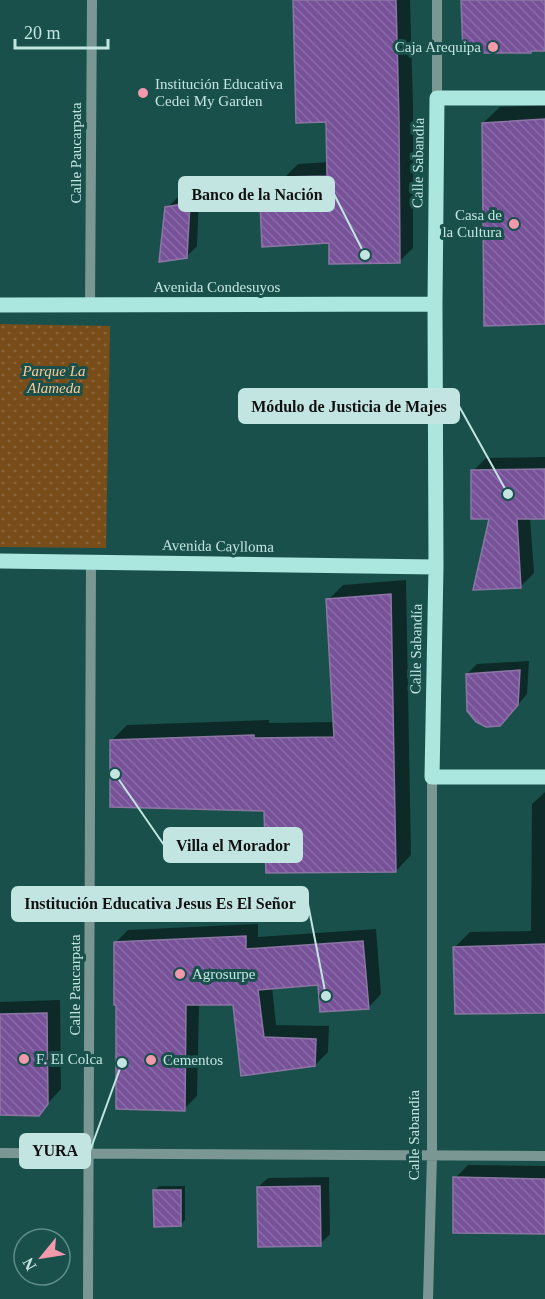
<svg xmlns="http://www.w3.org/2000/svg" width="545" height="1299" font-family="'Times New Roman',serif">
<defs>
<pattern id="green-dots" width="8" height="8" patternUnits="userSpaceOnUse" patternTransform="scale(1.5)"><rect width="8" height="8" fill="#784d19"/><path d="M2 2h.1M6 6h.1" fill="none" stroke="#8a663a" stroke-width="1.8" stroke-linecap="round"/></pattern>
<pattern id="building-back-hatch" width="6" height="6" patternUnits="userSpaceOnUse" patternTransform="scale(1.5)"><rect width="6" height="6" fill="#775299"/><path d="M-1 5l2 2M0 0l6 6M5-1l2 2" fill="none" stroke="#896ba7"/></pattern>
</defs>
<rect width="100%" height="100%" fill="#19504b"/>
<!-- green -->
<path fill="url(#green-dots)" d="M 0,324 L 110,326 L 106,548 L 0,547 Z"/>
<!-- shadow -->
<path fill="#0007" d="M 294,0 L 410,0 L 413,105 L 413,248 L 399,262 L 330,242 L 262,205 L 276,190 L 284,190 L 284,178 L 298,164 L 329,162 L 328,120 Z
M 545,105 L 545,323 L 483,123 L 500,107 Z
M 199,194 L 197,246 L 187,256 L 167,208 L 177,198 Z
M 545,457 L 545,517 L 530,517 L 534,573 L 520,587 L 490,517 L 473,471 L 486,458 Z
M 406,580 L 411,855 L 396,871 L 112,740 L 127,725 L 269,720 L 269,723 L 335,722 L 328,600 L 343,585 Z
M 529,661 L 527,694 L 510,714 L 467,674 L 477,664 Z
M 545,792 L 545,1011 L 455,947 L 470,932 L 531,931 L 532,804 Z
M 258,924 L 258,937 L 376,929 L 381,994 L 368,1008 L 319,984 L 272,987 L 276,1025 L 329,1026 L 328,1052 L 315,1065 L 242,1074 L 235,1003 L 199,1004 L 197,1096 L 184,1109 L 115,943 L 128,930 Z
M 60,1000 L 61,1089 L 38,1114 L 0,1113 L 0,1002 Z
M 468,1165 L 545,1166 L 545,1233 L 455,1178 Z
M 329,1177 L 330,1234 L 320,1244 L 258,1187 L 268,1178 Z
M 159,1186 L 185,1186 L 185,1220 L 180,1225 L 154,1191 Z"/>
<!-- building -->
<path fill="url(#building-back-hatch)" stroke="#8c76a4" stroke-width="1.5" d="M 293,0 L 396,0 L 399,120 L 400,263 L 329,264 L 329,243 L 262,247 L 260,204 L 284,203 L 282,177 L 327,176 L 326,122 L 296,123 Z
M 461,0 L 545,0 L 545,51 L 531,51 L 531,53 L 463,53 Z
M 545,119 L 545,324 L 484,326 L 482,123 Z
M 190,203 L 187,258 L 159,262 L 165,207 Z
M 545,469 L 545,519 L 517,519 L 521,588 L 473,590 L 489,519 L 471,519 L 471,470 Z
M 391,594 L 396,872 L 266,873 L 264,811 L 110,807 L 110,740 L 254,735 L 254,738 L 334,737 L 326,599 Z
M 520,670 L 518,705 L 500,726 L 486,727 L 476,722 L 467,711 L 466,674 Z
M 246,936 L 246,949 L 363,941 L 369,1009 L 320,1012 L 318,985 L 258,990 L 264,1037 L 316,1039 L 315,1066 L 241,1076 L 233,1005 L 186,1005 L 185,1111 L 116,1109 L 116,1005 L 114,1005 L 114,942 Z
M 545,944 L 545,1013 L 455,1014 L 453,947 Z
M 47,1013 L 48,1104 L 39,1116 L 0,1115 L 0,1014 Z
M 453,1177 L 545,1179 L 545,1234 L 453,1233 Z
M 320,1186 L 321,1246 L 258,1247 L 257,1187 Z
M 153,1190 L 181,1190 L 181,1226 L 154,1227 Z"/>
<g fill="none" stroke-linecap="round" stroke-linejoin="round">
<!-- minor -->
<path stroke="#7b9793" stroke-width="10" d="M 437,0 L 437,98
M 90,306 L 92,0
M 0,1153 L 545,1156
M 88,1299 L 91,562
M 428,1299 L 432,1156 L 432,777"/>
<!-- major -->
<path stroke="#abe6df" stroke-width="15" d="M 545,98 L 437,98 L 435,304 L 436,567 L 432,777 L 545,777
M 0,305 L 435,304
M 0,561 L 436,567"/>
</g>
<!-- markers -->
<g fill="#f29aac" stroke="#19504b" stroke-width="2">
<circle cx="493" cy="47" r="6"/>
<circle cx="143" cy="93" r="6"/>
<circle cx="514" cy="224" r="6"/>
<circle cx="180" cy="974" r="6"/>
<circle cx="24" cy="1059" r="6"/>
<circle cx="151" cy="1060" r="6"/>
</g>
<g text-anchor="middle" stroke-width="6" stroke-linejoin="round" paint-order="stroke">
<!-- poi labels -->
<g font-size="15" fill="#c3e5e1" stroke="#19504b" text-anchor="start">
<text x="481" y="52" text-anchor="end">Caja Arequipa</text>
<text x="155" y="89">Institución Educativa<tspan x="155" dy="17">Cedei My Garden</tspan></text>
<text x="502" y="220" text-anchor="end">Casa de<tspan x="502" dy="17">la Cultura</tspan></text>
<text x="192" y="979">Agrosurpe</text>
<text x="36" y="1064">F. El Colca</text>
<text x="163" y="1065">Cementos</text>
</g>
<!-- street labels -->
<g font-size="15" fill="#c3e5e1" stroke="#19504b">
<text transform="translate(76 153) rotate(-90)" y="5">Calle Paucarpata</text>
<text transform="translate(418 163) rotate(-89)" y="5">Calle Sabandía</text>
<text x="217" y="292">Avenida Condesuyos</text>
<text transform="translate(218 546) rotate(1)" y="5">Avenida Caylloma</text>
<text transform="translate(416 649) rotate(-89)" y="5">Calle Sabandía</text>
<text transform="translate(75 985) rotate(-90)" y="5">Calle Paucarpata</text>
<text transform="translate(414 1135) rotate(-90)" y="5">Calle Sabandía</text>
</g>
<!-- park labels -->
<g font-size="15" font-style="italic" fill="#fcc996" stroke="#19504b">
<text x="54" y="376">Parque La<tspan x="54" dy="17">Alameda</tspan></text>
</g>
</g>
<!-- callouts -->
<path fill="none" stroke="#c3e5e1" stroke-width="2" d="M365 255L334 194M508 494L459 406M115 774L164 845M326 996L308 904M122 1063L90 1151"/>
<g fill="#c3e5e1" stroke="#19504b" stroke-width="2">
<circle cx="365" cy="255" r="6"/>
<circle cx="508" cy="494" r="6"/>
<circle cx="115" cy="774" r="6"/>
<circle cx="326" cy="996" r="6"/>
<circle cx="122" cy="1063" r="6"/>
</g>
<g fill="#c3e5e1" stroke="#c3e5e1" stroke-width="2">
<rect x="179" y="177" width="155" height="34" rx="6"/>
<rect x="239" y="389" width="220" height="34" rx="6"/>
<rect x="164" y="828" width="138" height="34" rx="6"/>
<rect x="12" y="887" width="296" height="34" rx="6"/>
<rect x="20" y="1134" width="70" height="34" rx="6"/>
</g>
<g font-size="16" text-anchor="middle" font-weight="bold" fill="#111">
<text x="257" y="200">Banco de la Nación</text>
<text x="349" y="412">Módulo de Justicia de Majes</text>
<text x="233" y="851">Villa el Morador</text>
<text x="160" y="909">Institución Educativa Jesus Es El Señor</text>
<text x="55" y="1156">YURA</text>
</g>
<!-- north arrow -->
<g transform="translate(42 1257) rotate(240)"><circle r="28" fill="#19504b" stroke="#5d8c87" stroke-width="1.5"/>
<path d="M0-4.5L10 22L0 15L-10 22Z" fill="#f29aac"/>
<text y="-9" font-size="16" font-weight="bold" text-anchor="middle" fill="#c3e5e1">N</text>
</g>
<!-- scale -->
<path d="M15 39v9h93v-9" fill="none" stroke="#c3e5e1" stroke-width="3"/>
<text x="24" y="39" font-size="18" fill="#c3e5e1" stroke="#19504b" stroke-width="4.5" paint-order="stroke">20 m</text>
</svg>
